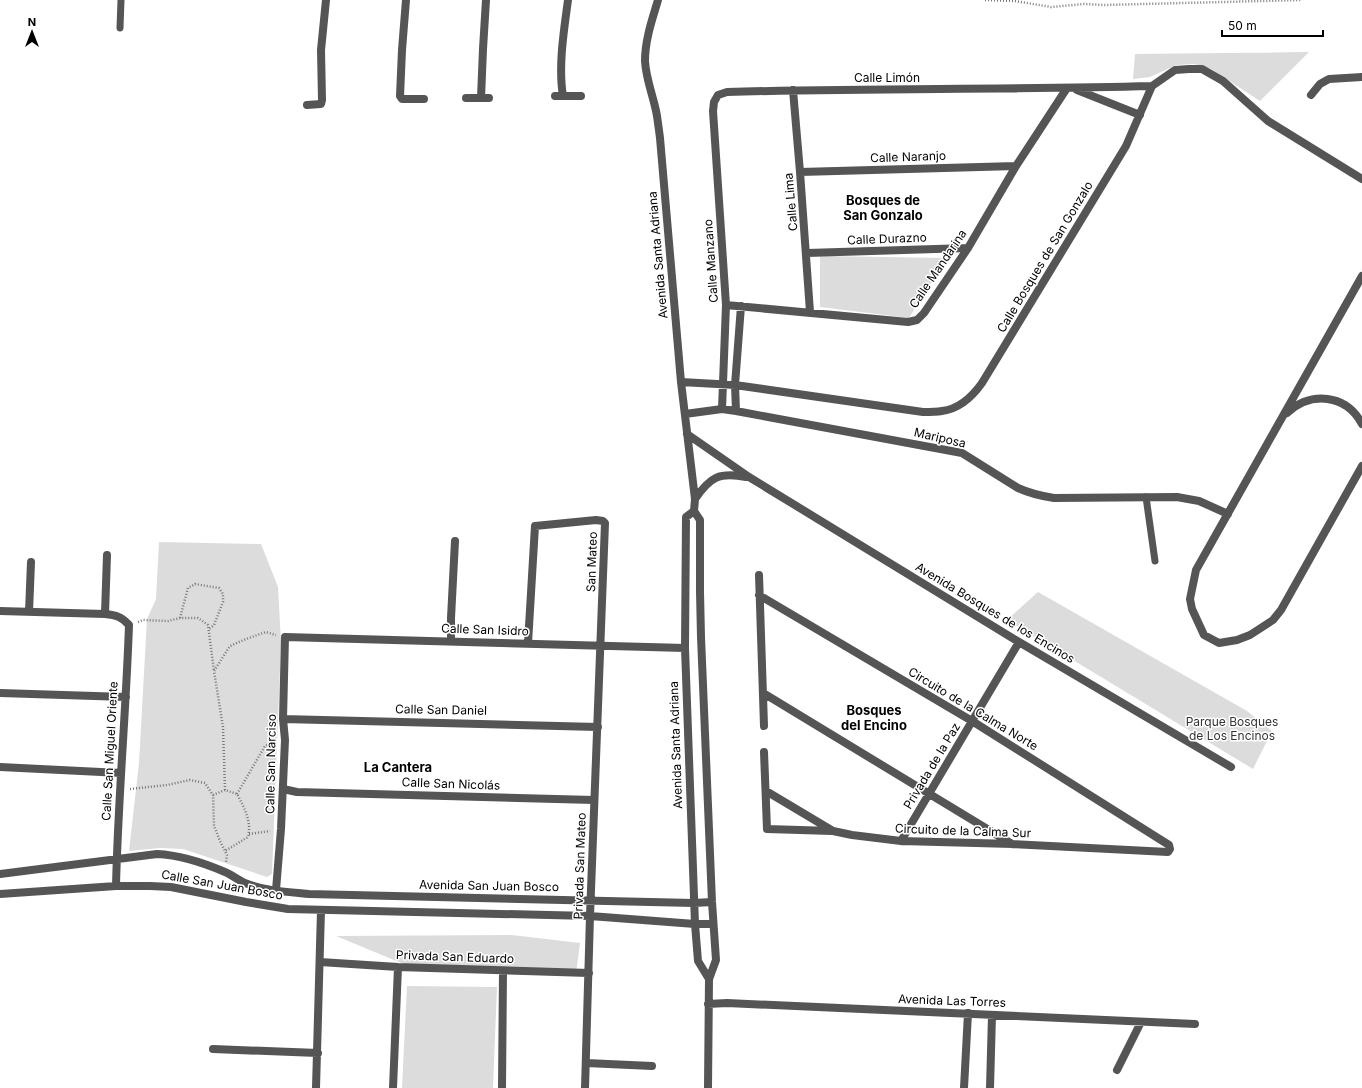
<svg xmlns="http://www.w3.org/2000/svg" width="1362" height="1088" font-family="Inter,sans-serif">
<rect width="100%" height="100%" fill="#fff"/>
<!-- green -->
<path fill="#dcdcdc" d="M 1309,52 L 1260,101 L 1211,69 L 1194,64 L 1176,65 L 1150,77 L 1133,79 L 1135,54 Z
M 820,256 L 947,258 L 909,318 L 820,307 Z
M 159,542 L 261,544 L 278,587 L 281,642 L 272,874 L 267,877 L 183,849 L 160,848 L 129,851 L 139,763 L 147,619 L 156,599 Z
M 1038,592 L 1247,711 L 1272,731 L 1253,769 L 1007,620 Z
M 512,935 L 580,943 L 576,974 L 406,965 L 336,936 Z
M 407,986 L 497,987 L 493,1088 L 402,1088 Z"/>
<g fill="none" stroke-linecap="round" stroke-linejoin="round">
<!-- path -->
<path stroke="#777" stroke-width="2.5" stroke-dasharray="1 2" stroke-linecap="butt" d="M 985,0 L 1015,1 L 1051,7 L 1084,4 L 1104,5 L 1302,0
M 180,618 L 188,588 L 195,584 L 219,588 L 223,594 L 223,602 L 214,625 L 209,629
M 138,622 L 143,620 L 168,621 L 180,618 L 198,618 L 208,625 L 214,671
M 130,789 L 167,785 L 190,780 L 205,783 L 213,795 L 214,826 L 220,841 L 227,855 L 226,862
M 225,790 L 223,727 L 214,671 L 230,646 L 246,639 L 266,632 L 276,635
M 237,794 L 265,746 L 275,742
M 213,795 L 225,790 L 237,794 C 244,807 252,822 248,837 L 225,851
M 249,834 L 270,831"/>
<!-- lane -->
<path stroke="#555" stroke-width="7" d="M 120,28 L 121,0
M 1146,497 L 1155,561"/>
<!-- street -->
<path stroke="#555" stroke-width="8" d="M 406,0 L 402,50 L 400,96 L 402,99 L 424,99
M 658,0 C 652,20 645,40 645,61 C 646,80 654,98 657,116 C 658,123 659,130 660,138 L 681,382 L 695,499 L 694,511 L 700,520 L 700,592 L 701,637 L 712,902 L 716,960 L 709,979 L 708,1088
M 793,90 L 800,172 L 810,312
M 1077,90 L 1140,115
M 1311,95 L 1320,84 L 1329,79 L 1362,77
M 555,96 L 581,96
M 563,96 C 558,66 564,30 568,0
M 466,98 L 489,98
M 481,98 L 483,49 L 486,0
M 307,105 L 321,104 L 322,100 L 321,50 L 326,0
M 800,172 L 1016,166
M 807,253 L 968,248
M 1362,276 L 1196,570 L 1190,599 L 1192,609 L 1204,635 L 1219,643 L 1237,640 L 1250,635 L 1273,620 L 1281,610 L 1362,466
M 726,305 L 908,322 L 917,320 L 924,313 L 968,248 L 1016,166 L 1067,88
M 681,382 L 735,385 L 923,412 C 929,412 936,412 942,411 C 959,409 972,397 982,383 L 1126,146 L 1152,86 L 1175,70 L 1189,69 L 1202,69 L 1223,81 L 1268,121 L 1362,179
M 722,409 L 726,305 L 713,111 L 714,102 L 718,95 L 727,92 C 868,88 1010,90 1152,86
M 736,411 L 735,385 L 741,306
M 1287,413 C 1311,391 1346,394 1362,424
M 685,414 L 722,409 L 736,411 L 962,453 L 1018,488 C 1029,493 1041,496 1054,498 L 1177,497 L 1199,501 L 1228,514
M 687,434 L 749,477 L 1019,642 L 1231,767
M 695,499 C 710,477 719,472 746,477
M 694,511 L 686,517 L 685,648 L 695,924 L 698,961 L 709,979
M 759,575 L 764,726
M 759,595 L 972,721 L 1169,845 L 1170,849 L 1168,852 L 1013,844 L 901,841 L 852,835 L 833,831 L 766,791
M 0,611 L 105,614 C 116,615 122,617 129,625 C 126,712 118,799 116,886
M 29,612 L 31,562
M 105,614 L 107,555
M 451,641 L 451,618 L 455,541
M 528,643 L 535,526 L 596,520 L 603,521 L 605,523 L 590,916 L 585,1088
M 0,693 L 126,697
M 763,693 L 1012,844
M 283,719 L 598,727
M 764,752 L 767,829 L 832,831
M 0,767 L 121,773
M 283,789 L 297,792 L 594,800
M 901,841 L 1019,642
M 0,874 L 157,854 C 180,855 204,863 225,872 C 232,875 238,880 245,883 C 265,891 287,892 309,894 L 694,903 L 712,902
M 276,890 L 281,829 L 285,740 L 283,719 L 285,637 L 685,648
M 0,894 L 116,886 L 150,886 L 171,887 L 246,902 L 288,909 L 590,916 L 695,924 L 713,924
M 320,962 L 398,967 L 589,973
M 708,1004 L 727,1003 L 1195,1024
M 213,1049 L 318,1053
M 586,1063 L 652,1066
M 1117,1070 L 1141,1022
M 316,1088 L 321,910
M 393,1088 L 398,967
M 502,1088 L 503,971
M 964,1088 L 968,1013
M 990,1088 L 992,1015"/>
</g>
<g text-anchor="middle" stroke-width="3" stroke-linejoin="round" paint-order="stroke">
<!-- street labels -->
<g font-size="12" fill="#000" stroke="#fff">
<text x="887" y="82">Calle Limón</text>
<text transform="translate(908 157) rotate(-2)" y="4">Calle Naranjo</text>
<text transform="translate(791 202) rotate(-95)" y="4">Calle Lima</text>
<text transform="translate(887 239) rotate(-2)" y="4">Calle Durazno</text>
<text transform="translate(658 255) rotate(-95)" y="4">Avenida Santa Adriana</text>
<text transform="translate(1045 257) rotate(-59)" y="4">Calle Bosques de San Gonzalo</text>
<text transform="translate(711 261) rotate(-94)" y="4">Calle Manzano</text>
<text transform="translate(938 269) rotate(-56)" y="4">Calle Mandarina</text>
<text transform="translate(940 438) rotate(13)" y="4">Mariposa</text>
<text transform="translate(592 562) rotate(-88)" y="4">San Mateo</text>
<text transform="translate(995 613) rotate(31)" y="4">Avenida Bosques de los Encinos</text>
<text transform="translate(485 630) rotate(2)" y="4">Calle San Isidro</text>
<text transform="translate(973 709) rotate(31)" y="4">Circuito de la Calma Norte</text>
<text transform="translate(441 710) rotate(1)" y="4">Calle San Daniel</text>
<text transform="translate(676 745) rotate(-92)" y="4">Avenida Santa Adriana</text>
<text transform="translate(110 751) rotate(-87)" y="4">Calle San Miguel Oriente</text>
<text transform="translate(271 764) rotate(-89)" y="4">Calle San Narciso</text>
<text transform="translate(932 766) rotate(-59)" y="4">Privada de la Paz</text>
<text transform="translate(451 784) rotate(2)" y="4">Calle San Nicolás</text>
<text transform="translate(963 831) rotate(2)" y="4">Circuito de la Calma Sur</text>
<text transform="translate(580 866) rotate(-88)" y="4">Privada San Mateo</text>
<text transform="translate(222 885) rotate(10)" y="4">Calle San Juan Bosco</text>
<text transform="translate(489 886) rotate(1)" y="4">Avenida San Juan Bosco</text>
<text transform="translate(455 957) rotate(2)" y="4">Privada San Eduardo</text>
<text transform="translate(952 1001) rotate(2)" y="4">Avenida Las Torres</text>
</g>
<!-- park labels -->
<g font-size="12" fill="#333" stroke="#fff">
<text x="1232" y="726">Parque Bosques<tspan x="1232" dy="14">de Los Encinos</tspan></text>
</g>
<!-- neighbourhood labels -->
<g font-size="13" font-weight="bold" fill="#000" stroke="#fff">
<text x="883" y="205">Bosques de<tspan x="883" dy="15">San Gonzalo</tspan></text>
<text x="874" y="715">Bosques<tspan x="874" dy="15">del Encino</tspan></text>
<text x="398" y="772">La Cantera</text>
</g>
</g>
<!-- north arrow -->
<g transform="translate(32 32)" stroke="#ffffff" stroke-width="3" paint-order="stroke">
<path d="M0-3L7 15L0 10L-7 15Z" fill="#000000"/>
<text y="-6" font-size="11" font-weight="bold" text-anchor="middle" fill="#000000">N</text>
</g>
<!-- scale -->
<path d="M1222 30v6h101v-6" fill="none" stroke="#000000" stroke-width="2"/>
<text x="1228" y="30" font-size="12" fill="#000000" stroke="#ffffff" stroke-width="3" paint-order="stroke">50 m</text>
</svg>
